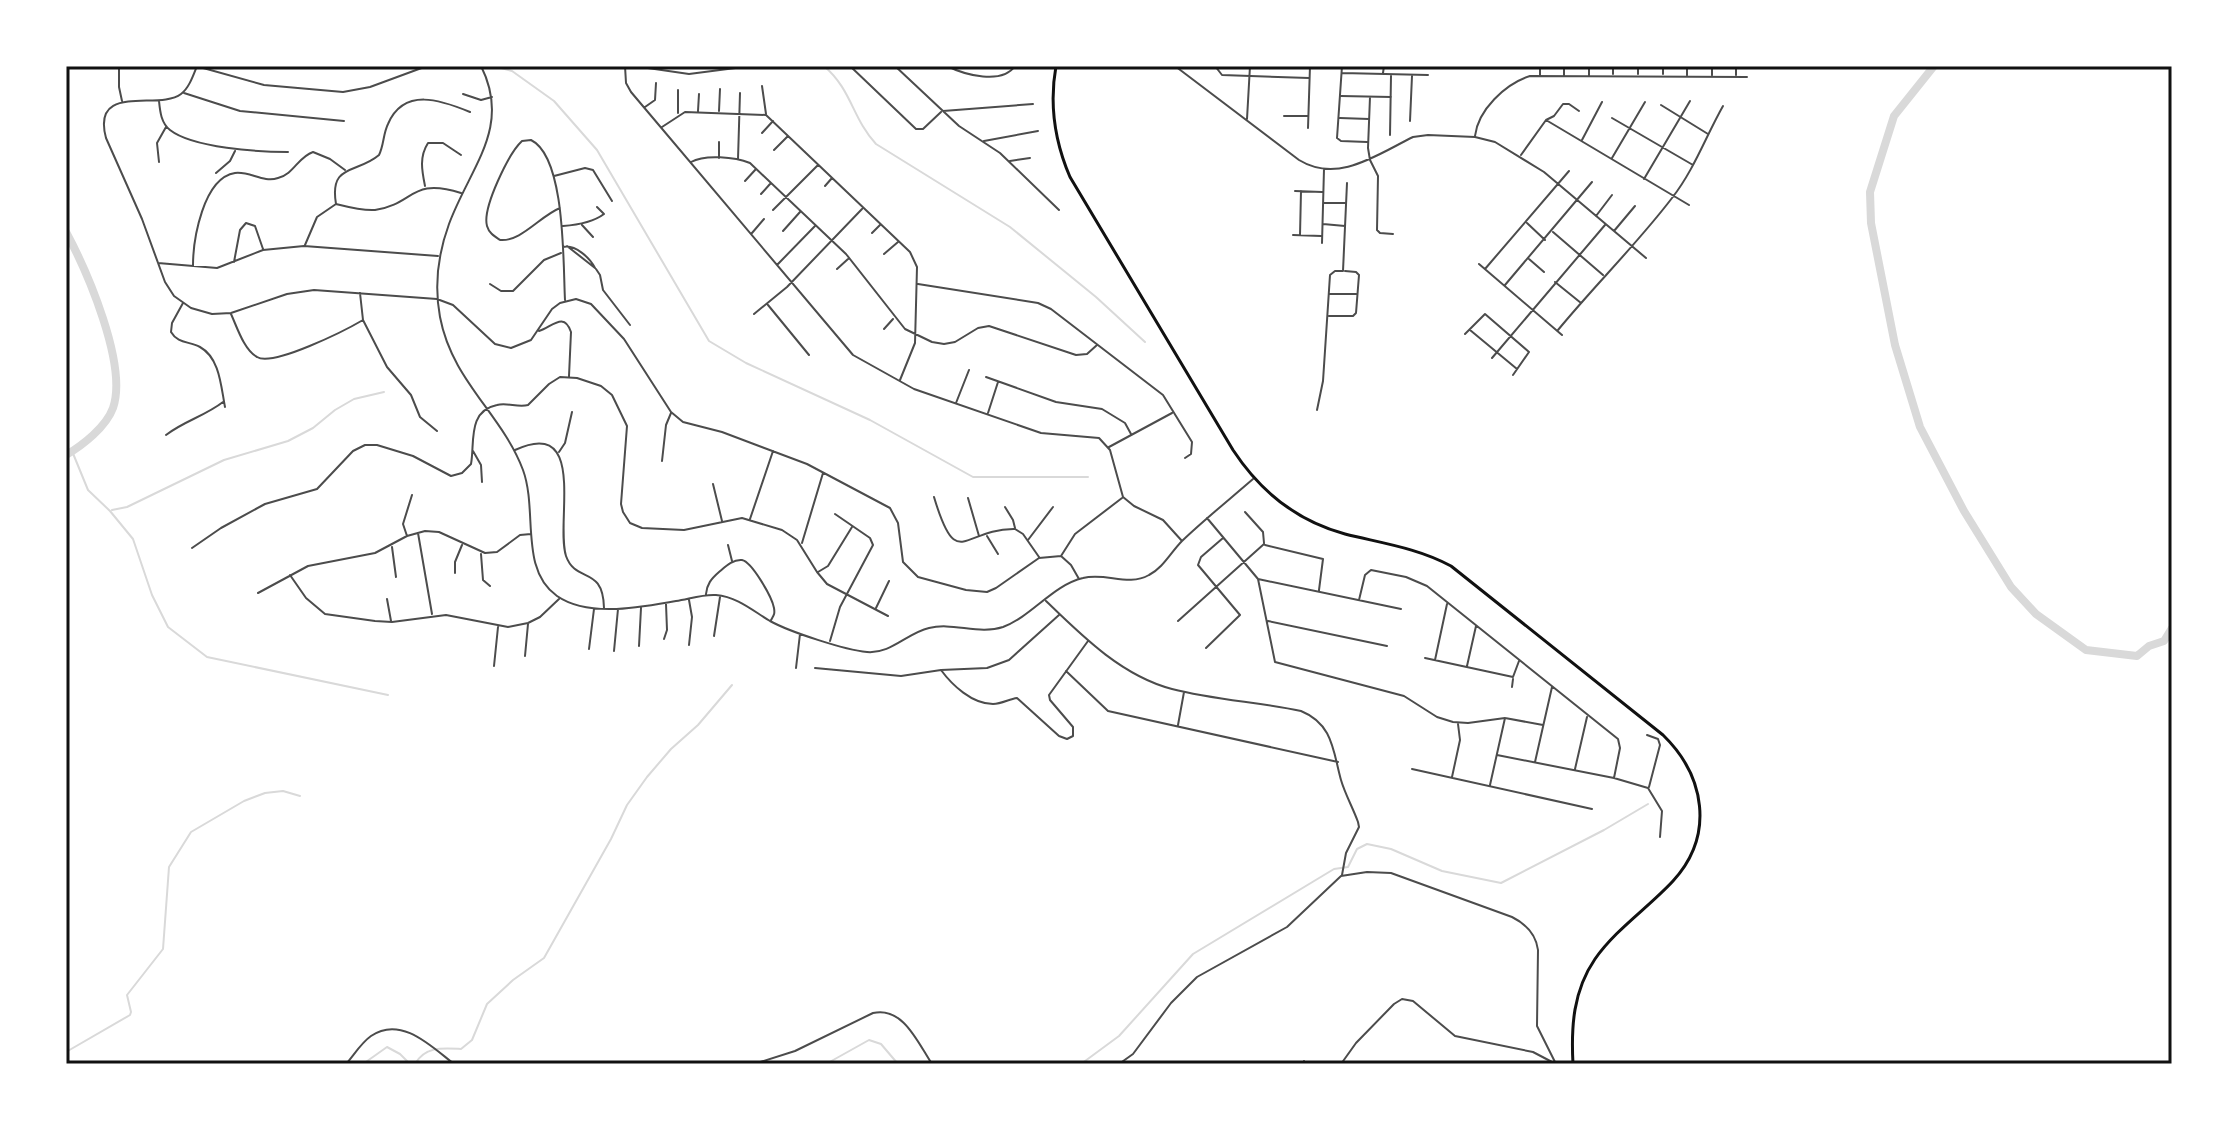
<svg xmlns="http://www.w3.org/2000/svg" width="2238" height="1130" font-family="'Work Sans',sans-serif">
<rect width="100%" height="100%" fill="#fff"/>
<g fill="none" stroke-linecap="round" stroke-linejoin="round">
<!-- stream -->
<path stroke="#d9d9d9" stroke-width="2" d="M 494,66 L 512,71 L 554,101 L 597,150 L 709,341 L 746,363 L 870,420 L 973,477 L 1088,477
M 824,66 C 852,90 852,118 876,144 L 1010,227 L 1096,297 L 1145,342
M 72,451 L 88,490 L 110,511 L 133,539 L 152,595 L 168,627 L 207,657 L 388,695
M 112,510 L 127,507 L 224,460 L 288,441 L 313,428 L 335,410 L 354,399 L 384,392
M 66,1052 L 130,1015 L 131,1012 L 127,995 L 163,949 L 169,867 L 191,832 L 244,801 L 265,793 L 283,791 L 300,796
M 363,1064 L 387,1047 L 400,1054 L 410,1064
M 415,1064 C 425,1046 443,1048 461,1049 L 472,1040 L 487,1004 L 513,980 L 544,958 L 611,839 L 627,805 L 647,777 L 671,749 L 698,725 L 732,685
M 826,1064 L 869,1040 L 881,1044 L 898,1064
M 1081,1064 L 1119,1036 L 1193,954 L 1334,869 L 1348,867 L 1357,849 L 1367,844 L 1391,849 L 1442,871 L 1501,883 L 1604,830 L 1648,804"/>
<!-- river -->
<path stroke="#d9d9d9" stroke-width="8" d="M 1934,66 L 1894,116 L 1870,192 L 1871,223 L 1895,345 L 1920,427 L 1964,511 L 2011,587 L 2036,614 L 2086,650 L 2137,656 L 2149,646 L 2164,641 L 2172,628
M 66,232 C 87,271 128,365 113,408 C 106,427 83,445 66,455"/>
<!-- minor -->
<path stroke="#4c4c4c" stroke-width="2" d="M 119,66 L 119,87 L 122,101
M 196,66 L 264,85 L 343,92 L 370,87 L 427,66
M 197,66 C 193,76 189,88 181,94 C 159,111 91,82 106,138 L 142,219 L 165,282 L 174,296 L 191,308 L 212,314 L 231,313 L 287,294 L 314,290 L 437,299 L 453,305 L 495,344 L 511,348 L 531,340 L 552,309 L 560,303 L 576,299 L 591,304 L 624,339 L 671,412 L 683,422 L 722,432 L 807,464 L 890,508 L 898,523 L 903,562 L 918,577 L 966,590 L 987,592 L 996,588 L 1039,558 L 1061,556 L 1071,565 L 1079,579
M 481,66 C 512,128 470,167 449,224 C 438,254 434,285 440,317 C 452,381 502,414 523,470 C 538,511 519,569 557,596 C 589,618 641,607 676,601 C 689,599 703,594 716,595 C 738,597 753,611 770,621 C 790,632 845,650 867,652 C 891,654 907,633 929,628 C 953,622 979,635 1003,627 C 1032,616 1053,585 1083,578 C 1106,572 1128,587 1149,575 C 1163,568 1171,552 1182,541 C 1205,519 1230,499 1253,479
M 625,66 L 626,83 L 631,92 L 853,355 L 914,389 L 1041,433 L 1099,438 L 1110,450 L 1123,497 L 1134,506 L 1163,520 L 1182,541
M 634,66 L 689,74 L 751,66
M 850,66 L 916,129 L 923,129 L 941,112
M 895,66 L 959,126 L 1000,153 L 1059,210
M 947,66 C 965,75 1002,85 1015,66
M 1175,66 L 1299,160 C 1338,184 1378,154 1413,137 L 1428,135 L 1475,137 L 1495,142 L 1544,172 L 1646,258
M 1215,66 L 1222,75 L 1309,78
M 1342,66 L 1337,138 L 1341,141 L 1367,142
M 1540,66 L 1540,75
M 1589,66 L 1589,75
M 1613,66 L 1613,74
M 1638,66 L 1638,74
M 1663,66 L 1663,74
M 1687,66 L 1687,75
M 1712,66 L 1712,75
M 1736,66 L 1736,75
M 1342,73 L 1428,75
M 1383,73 L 1384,66
M 1564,75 L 1564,66
M 762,86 L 766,114
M 678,90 L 678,113
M 184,93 L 240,111 L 344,121
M 463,94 L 481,100 L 492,97
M 1341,96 L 1391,97
M 1370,97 L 1368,148 L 1370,160 L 1378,176 L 1377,230 L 1380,233 L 1393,234
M 159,101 C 160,111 161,123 170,130 C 193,148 259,152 288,152
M 1661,105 L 1708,134
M 645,107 L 655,100 L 656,83
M 698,111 L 699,94
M 719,111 L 720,89
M 943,111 L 1033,104
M 1284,116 L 1307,116
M 1340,118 L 1369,119
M 1612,118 L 1693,165
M 1247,119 L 1250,66
M 1546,120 L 1689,205
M 1410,121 L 1412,76
M 662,127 L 685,112 L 766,115 L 910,252 L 917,267 L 915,343 L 900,380
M 1308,128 L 1310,66
M 762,133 L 773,121
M 1390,135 L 1391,76
M 1475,136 C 1478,110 1505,84 1530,76 L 1747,77
M 1582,140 L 1602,102
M 984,141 L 1038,131
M 719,142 L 719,158
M 774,150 L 788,136
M 1521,155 L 1546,120 L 1554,116 L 1563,104 L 1569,104 L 1579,111
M 1612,158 L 1645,102
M 738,159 L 740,93
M 1010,161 L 1030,158
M 159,162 L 157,143 L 166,127
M 691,162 C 705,154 735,157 750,163 L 846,254 L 905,329 L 932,342 L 944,344 L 955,342 L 978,328 L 989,326 L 1076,355 L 1087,354 L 1097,345
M 216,173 L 230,161 L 235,151
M 554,176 L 585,168 L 593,170 L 612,201
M 1644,179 L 1690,101
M 745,181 L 756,169
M 425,186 C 422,171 419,157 428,143 L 443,143 L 461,155
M 825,186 L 832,178
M 1295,191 L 1322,192
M 761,194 L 770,184
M 1324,203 L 1346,203
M 336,204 C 329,163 357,174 379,155 C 384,145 383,134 388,124 C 404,87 441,100 470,112
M 560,208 C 540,216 521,242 500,240 C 494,236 489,233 487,226 C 482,208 509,153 522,141 L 531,140 C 566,157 563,265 565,300
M 773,210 L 818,165
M 1596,216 L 1612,195
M 1527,223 L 1545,240
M 1323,224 L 1345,226
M 582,225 L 593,237
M 563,226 C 577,225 592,223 604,214 L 597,207
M 783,231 L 800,212
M 1614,231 L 1635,206
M 1553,232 L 1603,275
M 752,233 L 764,219
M 872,233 L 880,225
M 1293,235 L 1321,236
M 1300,235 L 1301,191
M 1322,243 L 1324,169
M 305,245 L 317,217 L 336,204 C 348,207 363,211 375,210 C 415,204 410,177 461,193
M 563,247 C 575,244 590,258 595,268 L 567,246
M 884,254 L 898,242
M 1529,259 L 1544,272
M 234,262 L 240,230 L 246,223 L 255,226 L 263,249
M 158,263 L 217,268 L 263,250 L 304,246 L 438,256
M 1479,264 L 1562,335
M 777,265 L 815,226
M 193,266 C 193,240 203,178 235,173 C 250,171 263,183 278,178 C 294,174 298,157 313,152 L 330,159 L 345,170
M 596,269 L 600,275 L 603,290 L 630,325
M 837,269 L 848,259
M 1485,269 L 1569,171
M 1555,282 L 1581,303
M 490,284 L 501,291 L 513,291 L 544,260 L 561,253
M 918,284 L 1038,303 L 1051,309 L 1163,395 L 1192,442 L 1191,454 L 1185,458
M 1505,285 L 1592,182
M 360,293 L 363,320 L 387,367 L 411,395 L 420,417 L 437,431
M 1330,294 L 1356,294
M 183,303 L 172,323 L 171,332 C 178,344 189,341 200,347 C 220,358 221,387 225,407
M 768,305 L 809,355
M 231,314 C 237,327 244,350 257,357 C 273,367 346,330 363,320
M 754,314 L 787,287 L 862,209
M 1329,316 L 1353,316 L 1356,313 L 1359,275 L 1356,272 L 1345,271
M 884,329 L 893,319
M 1470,330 L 1517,369
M 1558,330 C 1595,285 1637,244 1672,198 C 1694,170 1706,136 1723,106
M 539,331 C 552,327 564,311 571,332 L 569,376
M 1465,334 L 1485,314 L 1529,352 L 1513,375
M 1492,358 L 1605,225
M 986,377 L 1056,402 L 1102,409 L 1125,423 L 1131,434
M 956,403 L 969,370
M 1317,410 L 1323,381 L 1330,275 L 1335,271 L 1343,271 L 1347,183
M 988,413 L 998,382
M 166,435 C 184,421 205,416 223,402
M 1109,447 L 1172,413
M 515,450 C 588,416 555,523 566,556 C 576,584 603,565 604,608
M 473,451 L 481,465 L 482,482
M 559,452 L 565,443 L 572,412
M 662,461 L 666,425 L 671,413
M 713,484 L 722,521
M 934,497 C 957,574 963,528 1015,529 L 1023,534 L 1039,557
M 968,498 L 979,536
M 1005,507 L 1013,520 L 1015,528
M 1245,512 L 1263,532 L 1264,543
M 1207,518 L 1258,579 L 1275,662 L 1404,696 L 1437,717 L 1453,722 L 1468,723 L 1505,718 L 1543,725
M 750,519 L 773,451
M 418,533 L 432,614
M 407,536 L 403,524 L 412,495
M 987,536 L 998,554
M 1028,540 L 1053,507
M 802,543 L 823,473
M 728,545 L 732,561
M 1265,545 L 1323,559 L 1319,590
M 392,547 L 396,577
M 192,548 L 221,528 L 265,504 L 317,489 L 353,451 L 365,445 L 377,445 L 413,456 L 451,476 L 462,473 L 471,464 C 475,443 467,411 497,405 C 507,402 518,408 528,405 L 549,384 L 560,377 L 577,378 L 601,386 L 612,395 L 627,426 L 621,504 L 623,512 L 630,523 L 642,528 L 684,530 L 742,518 L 782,530 L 797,540 L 817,572 L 827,584 L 888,616
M 481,554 L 483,580 L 490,586
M 1061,556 L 1075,534 L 1122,498
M 818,572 L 828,566 L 852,527
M 455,573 L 455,562 L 462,545
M 290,575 L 306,598 L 325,614 L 375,621 L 392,622 L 446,615 L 508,627 L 528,623 L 540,617 L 559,599
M 1258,579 L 1401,609
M 258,593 L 308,566 L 375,553 L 407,536 L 425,531 L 439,532 L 485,553 L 497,552 L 520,535 L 531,534
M 706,594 C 707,584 711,579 719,572 C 725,567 733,559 742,560 C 752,562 772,597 774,608 C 775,614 774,615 771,620
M 387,599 L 391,621
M 1359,600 L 1365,575 L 1371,570 L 1406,577 L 1427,586 L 1618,739 L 1620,748 L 1614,778
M 1046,601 C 1082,636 1122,676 1172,689 C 1214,700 1259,702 1301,711 C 1333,724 1333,751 1341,780 C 1345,794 1353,808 1358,822 L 1359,827 L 1346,853 L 1342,875
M 876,608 L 889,581
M 1178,621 L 1264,544
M 1268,621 L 1387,646
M 714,636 L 720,597
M 664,639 L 667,630 L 666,604
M 830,641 L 840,607 L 873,545 L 870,538 L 835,514
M 689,645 L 692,617 L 689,600
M 639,646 L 641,608
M 1206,648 L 1240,615 L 1198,565 L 1201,557 L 1223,538
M 589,649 L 594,609
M 614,651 L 618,609
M 525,656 L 528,624
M 1425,658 L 1513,677 L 1519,661
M 1435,660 L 1447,604
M 494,666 L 498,627
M 1467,666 L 1476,626
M 796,668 L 800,634
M 815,668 L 901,676 L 941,670 L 987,668 L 1009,660 L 1059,615
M 941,670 C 952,685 972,704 993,704 C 1002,704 1009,699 1017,698 L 1059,736 L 1067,739 L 1073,736 L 1073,727 L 1050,700 L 1049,695 L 1088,641
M 1066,671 L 1108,711 L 1338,762
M 1512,687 L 1513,679
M 1178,725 L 1184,692
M 1647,735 L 1658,739 L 1660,745 L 1649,787
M 1497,755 L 1614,778 L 1648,788 L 1662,811 L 1660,837
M 1535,762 L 1552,687
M 1412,769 L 1592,809
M 1575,769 L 1587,717
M 1452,777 L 1460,740 L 1458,724
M 1490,785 L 1505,718
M 1304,1061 L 1306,1064
M 346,1064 C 354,1055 361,1043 371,1036 C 401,1015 432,1047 454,1064
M 754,1064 L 795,1051 L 873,1013 C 903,1006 918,1043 932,1064
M 1119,1064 L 1133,1054 L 1171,1003 L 1197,977 L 1287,927 L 1341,876 L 1367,872 L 1391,873 L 1512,917 C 1526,924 1536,934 1538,950 L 1537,1026 L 1556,1064
M 1341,1064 L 1356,1043 L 1394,1004 L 1402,999 L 1413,1001 L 1455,1036 L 1533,1052 L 1554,1063"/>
<!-- secondary -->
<path stroke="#111" stroke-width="3" d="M 1056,66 C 1049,105 1055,142 1070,177 L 1233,450 C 1260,491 1297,521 1345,534 C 1381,543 1418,548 1451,566 L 1663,735 C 1705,776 1715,835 1673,881 C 1648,908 1616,929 1595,959 C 1573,991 1571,1027 1573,1064"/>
</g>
<!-- border -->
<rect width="2238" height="1130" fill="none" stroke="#ffffff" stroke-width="136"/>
<rect x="68" y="68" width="2102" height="994" fill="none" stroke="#111" stroke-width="3"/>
</svg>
